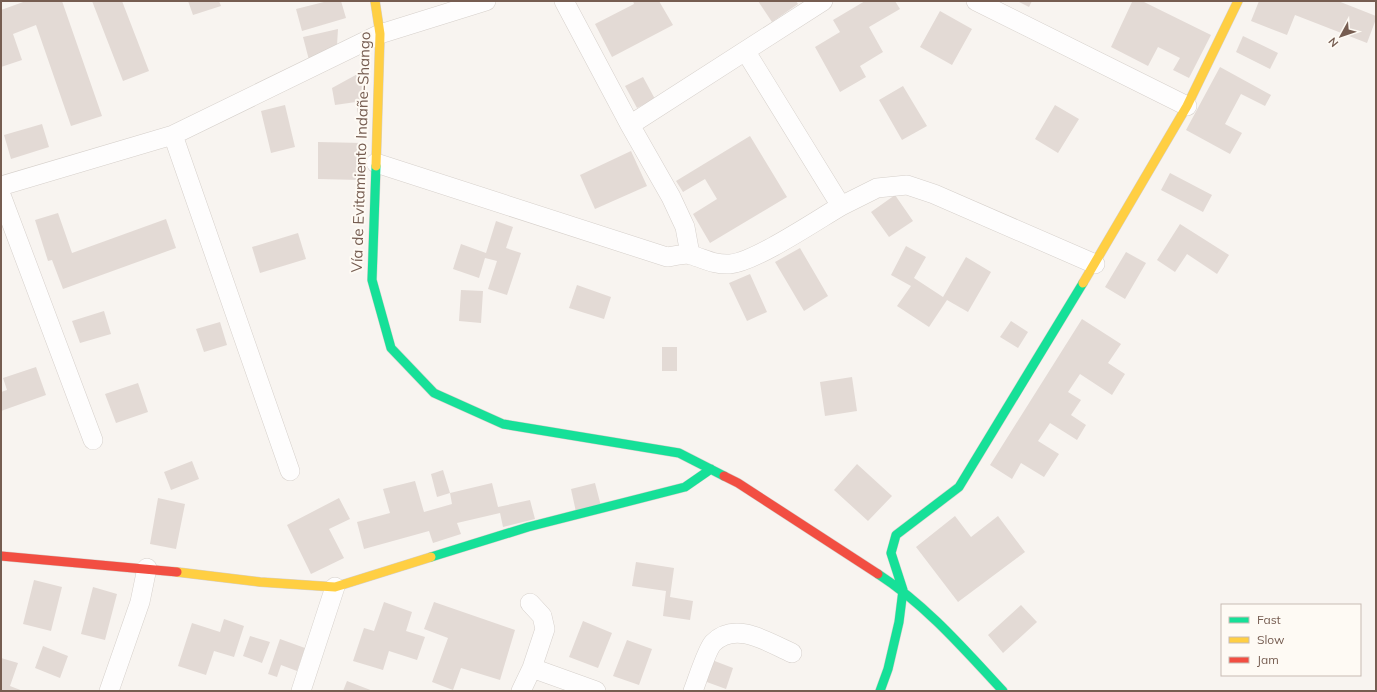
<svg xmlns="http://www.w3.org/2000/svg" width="1377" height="692" font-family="Mulish,sans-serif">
<rect width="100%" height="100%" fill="#f8f4f0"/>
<!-- building -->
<path fill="#e3dad5" d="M 26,1 L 62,1 L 102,116 L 71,126 L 36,25 L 13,34 L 22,60 L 1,67 L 1,10 Z
M 92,1 L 122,1 L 149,71 L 123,81 Z
M 188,1 L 219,1 L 221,6 L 193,15 Z
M 328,1 L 341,1 L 346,18 L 302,31 L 296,9 Z
M 633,1 L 659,1 L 673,25 L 612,57 L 595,24 L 634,4 Z
M 758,1 L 796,1 L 798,4 L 772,22 Z
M 865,1 L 895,1 L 900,9 L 869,27 L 883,52 L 860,66 L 866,77 L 840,92 L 815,47 L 840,32 L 833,20 Z
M 1017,1 L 1032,1 L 1029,7 Z
M 1129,1 L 1142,1 L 1211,35 L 1189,78 L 1173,70 L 1180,58 L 1158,47 L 1148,66 L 1111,47 L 1132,2 Z
M 1259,1 L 1338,1 L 1376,16 L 1376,19 L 1367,43 L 1295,15 L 1287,35 L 1251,21 Z
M 940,11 L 972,29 L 952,65 L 920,47 Z
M 338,29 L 337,45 L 309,60 L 303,37 Z
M 1243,36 L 1278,53 L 1270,69 L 1236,52 Z
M 1220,67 L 1271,95 L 1265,106 L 1241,94 L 1225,124 L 1242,133 L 1230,154 L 1186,130 Z
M 363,71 L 367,117 L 358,115 L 356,102 L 335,105 L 332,88 Z
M 643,77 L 655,99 L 637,108 L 625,86 Z
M 903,86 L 927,126 L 902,140 L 879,100 Z
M 285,105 L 295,147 L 271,153 L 261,111 Z
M 1055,105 L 1079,119 L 1058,153 L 1035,139 Z
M 42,124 L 49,147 L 11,159 L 4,135 Z
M 750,136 L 787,197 L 710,243 L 693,214 L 717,199 L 705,179 L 683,192 L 676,181 Z
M 318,142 L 362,143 L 361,180 L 318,179 Z
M 631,151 L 647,186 L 595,209 L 580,175 Z
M 1170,173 L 1212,195 L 1203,212 L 1161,190 Z
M 895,195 L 913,221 L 889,237 L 871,212 Z
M 58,213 L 72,253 L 166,219 L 176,248 L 63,289 L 52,260 L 48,261 L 35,220 Z
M 496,221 L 513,227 L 506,248 L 521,253 L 507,295 L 488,289 L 497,261 L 485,258 L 479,278 L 453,269 L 461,244 L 486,253 Z
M 1180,224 L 1229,255 L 1217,274 L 1187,254 L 1175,272 L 1157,260 Z
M 298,233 L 306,259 L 260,273 L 252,247 Z
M 906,246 L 926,257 L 914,278 L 943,297 L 966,257 L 991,272 L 968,312 L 947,300 L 929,327 L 897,306 L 911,286 L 891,275 Z
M 800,248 L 828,296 L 804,311 L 775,262 Z
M 1126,252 L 1146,263 L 1125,299 L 1105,287 Z
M 750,274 L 767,312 L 747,321 L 729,283 Z
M 577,285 L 611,297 L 604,319 L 569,308 Z
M 461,290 L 483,291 L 481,323 L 459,321 Z
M 104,311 L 111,334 L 80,343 L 72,321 Z
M 1082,319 L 1121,344 L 1108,363 L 1125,374 L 1112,395 L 1080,374 L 1068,392 L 1081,400 L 1071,415 L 1086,425 L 1077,440 L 1050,423 L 1038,441 L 1059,454 L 1044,477 L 1021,463 L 1012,479 L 990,465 Z
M 1011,321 L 1028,332 L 1018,348 L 1000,337 Z
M 220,322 L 227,345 L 204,352 L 196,329 Z
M 662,347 L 677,347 L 677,371 L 662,371 Z
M 36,367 L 46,395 L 1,411 L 1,392 L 7,390 L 3,378 Z
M 852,377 L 857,411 L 825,416 L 820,382 Z
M 138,383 L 148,412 L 116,423 L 105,394 Z
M 192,461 L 199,479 L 171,490 L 164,472 Z
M 857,464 L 892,496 L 868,521 L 834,490 Z
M 443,470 L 450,493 L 437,497 L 431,474 Z
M 415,481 L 424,512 L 452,504 L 450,493 L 492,483 L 498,507 L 530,500 L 535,519 L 503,527 L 500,513 L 457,523 L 461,534 L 433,543 L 429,531 L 364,549 L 357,522 L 390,513 L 383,489 Z
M 595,483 L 601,506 L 576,512 L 571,489 Z
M 158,498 L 185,504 L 176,549 L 150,544 Z
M 339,498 L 350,519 L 329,529 L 344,558 L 311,574 L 287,525 Z
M 955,516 L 971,537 L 998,516 L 1025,552 L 958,602 L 916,547 Z
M 636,562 L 674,568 L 670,597 L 693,601 L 690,620 L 663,616 L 666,591 L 632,586 Z
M 34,580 L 62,587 L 51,631 L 23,624 Z
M 93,587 L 117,594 L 105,640 L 81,634 Z
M 384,602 L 412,612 L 406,631 L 425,637 L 417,660 L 389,651 L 383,670 L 353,661 L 364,628 L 374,631 Z
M 434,602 L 515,630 L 500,680 L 461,668 L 453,690 L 432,682 L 448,638 L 424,629 Z
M 1021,605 L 1037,622 L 1003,653 L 988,635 Z
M 224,619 L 244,626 L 234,657 L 214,651 L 206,675 L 178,666 L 192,623 L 220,632 Z
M 583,621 L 612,633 L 598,668 L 569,657 Z
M 250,636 L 270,642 L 262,663 L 243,656 Z
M 280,639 L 305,648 L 297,671 L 281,665 L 277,677 L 268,674 Z
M 627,640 L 652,649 L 639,685 L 613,676 Z
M 43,646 L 68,656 L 60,678 L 35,668 Z
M 1,658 L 18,663 L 10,686 L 23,691 L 1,691 Z
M 712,660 L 733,668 L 726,689 L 704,681 Z
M 347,681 L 373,691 L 343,691 Z"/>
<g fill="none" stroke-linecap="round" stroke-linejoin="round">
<defs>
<path id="street" d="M 564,1 L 630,125 L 671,197 L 685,227 L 690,254
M 976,1 L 1187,106
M 746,52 L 841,206 L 877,188 L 907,185 L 934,194 L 1095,264
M 630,125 L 823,1
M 173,135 L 290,471
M 376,163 L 667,257 C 674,256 685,253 691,255 C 705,259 714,265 730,264 C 755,262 817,220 841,206
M 1,186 L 173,135 L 380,34 L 486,1
M 1,195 L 93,440
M 530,603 L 542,616 L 545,629 L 532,668 L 596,691
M 109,691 L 140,602 L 147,568
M 301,691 L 335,587
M 521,691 L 532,668
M 693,691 C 697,681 707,649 713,643 C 736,620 769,643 792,653"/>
<path id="fast" d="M 376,166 L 372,280 L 391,348 L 434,393 L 503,424 L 679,453 L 724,476
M 431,557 L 528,527 L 685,487 L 711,469
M 878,574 C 926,605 964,649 1003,691
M 880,691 L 888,669 L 899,622 L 903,590 L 891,553 L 896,535 L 959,487 L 1083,283"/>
<path id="slow" d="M 375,1 L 380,34 L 376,166
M 1083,283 L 1187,106 L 1238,1
M 177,572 L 260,582 L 335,587 L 431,557"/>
<path id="jam" d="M 724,476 L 738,483 L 878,574
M 1,556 L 177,572"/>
</defs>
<!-- street casing -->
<use href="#street" stroke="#d6d0cb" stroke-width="20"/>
<!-- fast casing -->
<use href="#fast" stroke="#d6d0cb" stroke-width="10"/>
<!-- slow casing -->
<use href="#slow" stroke="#d6d0cb" stroke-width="10"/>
<!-- jam casing -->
<use href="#jam" stroke="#d6d0cb" stroke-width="10"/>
<!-- street -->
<use href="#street" stroke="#fefdfd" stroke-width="19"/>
<!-- fast -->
<use href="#fast" stroke="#16e098" stroke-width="9"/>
<!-- slow -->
<use href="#slow" stroke="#ffcf43" stroke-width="9"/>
<!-- jam -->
<use href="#jam" stroke="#f24e42" stroke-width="9"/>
</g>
<g text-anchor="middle" stroke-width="4" stroke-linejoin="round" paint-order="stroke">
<!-- street labels -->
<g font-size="15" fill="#765d51" stroke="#fefaf4">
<text transform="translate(361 152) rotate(-88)" y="5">Vía de Evitamiento Indañe-Shango</text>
</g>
</g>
<!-- border -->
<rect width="1377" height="692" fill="none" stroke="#765d51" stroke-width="4"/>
<!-- legend -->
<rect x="1221" y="604" width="140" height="72" fill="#fefaf4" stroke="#c8bbb3"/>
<rect x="1229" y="617" width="20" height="6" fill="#16e098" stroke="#c8bbb3"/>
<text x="1257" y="624" font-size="12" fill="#765d51">Fast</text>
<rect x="1229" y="637" width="20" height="6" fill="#ffcf43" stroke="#c8bbb3"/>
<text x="1257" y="644" font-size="12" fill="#765d51">Slow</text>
<rect x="1229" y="657" width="20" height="6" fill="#f24e42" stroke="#c8bbb3"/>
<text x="1257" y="664" font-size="12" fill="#765d51">Jam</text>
<!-- north arrow -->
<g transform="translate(1341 36) rotate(230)" stroke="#fefaf4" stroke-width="3" paint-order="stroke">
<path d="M0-3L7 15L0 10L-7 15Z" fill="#765d51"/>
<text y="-6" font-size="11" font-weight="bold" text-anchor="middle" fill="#765d51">N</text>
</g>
</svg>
